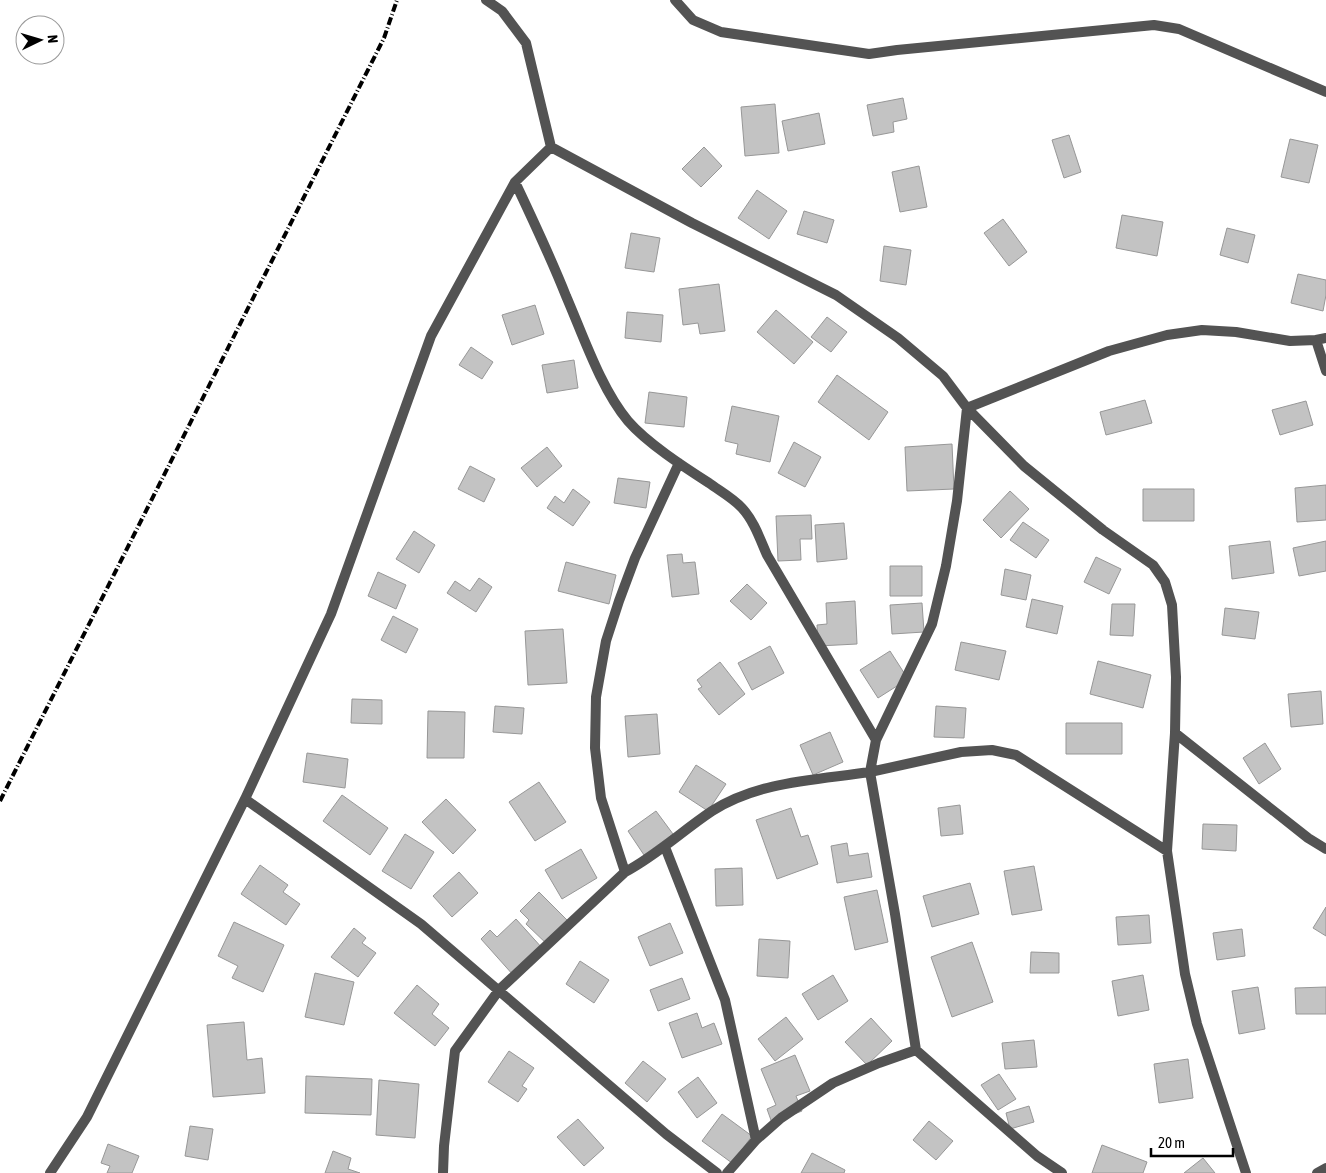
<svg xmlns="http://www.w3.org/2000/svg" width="1326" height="1173" font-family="'Asap Condensed',sans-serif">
<rect width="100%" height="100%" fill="#fff"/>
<!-- building -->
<path fill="#c3c3c3" stroke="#979797" d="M 903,98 L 907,119 L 893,122 L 894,132 L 873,136 L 867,105 Z
M 775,104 L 779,153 L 745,156 L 741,107 Z
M 819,113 L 825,144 L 788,151 L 782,121 Z
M 1069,135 L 1081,172 L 1064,178 L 1052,140 Z
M 1290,139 L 1318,145 L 1309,183 L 1281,177 Z
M 704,147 L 722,166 L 701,187 L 682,169 Z
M 919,166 L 927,207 L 900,212 L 892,172 Z
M 757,190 L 787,211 L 769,239 L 738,218 Z
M 804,211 L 834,220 L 827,243 L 797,234 Z
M 1122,215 L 1163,222 L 1157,256 L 1116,248 Z
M 1003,219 L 1027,252 L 1009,266 L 984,233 Z
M 1227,228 L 1255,235 L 1248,263 L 1220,255 Z
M 631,233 L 660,238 L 654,272 L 625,268 Z
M 884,246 L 911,250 L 906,285 L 880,281 Z
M 1298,274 L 1326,280 L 1326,295 L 1323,311 L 1291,303 Z
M 719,284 L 725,331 L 700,334 L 698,323 L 683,325 L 679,289 Z
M 535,305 L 544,334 L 512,345 L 502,315 Z
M 776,310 L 813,342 L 794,364 L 757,332 Z
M 627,312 L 663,315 L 661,342 L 625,338 Z
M 827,317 L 847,332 L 831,352 L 811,337 Z
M 471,347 L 493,362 L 482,379 L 459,365 Z
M 574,360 L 578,388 L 547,393 L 542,365 Z
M 837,375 L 888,412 L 869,440 L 818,402 Z
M 649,392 L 687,397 L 684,427 L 645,423 Z
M 1145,400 L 1152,423 L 1106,435 L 1100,412 Z
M 1306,401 L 1313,425 L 1280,435 L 1272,410 Z
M 732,406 L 779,416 L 770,462 L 736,454 L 738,444 L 725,441 Z
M 794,442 L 821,457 L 805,487 L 778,473 Z
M 952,444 L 954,489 L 907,491 L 905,447 Z
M 547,447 L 562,466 L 537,487 L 521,468 Z
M 470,466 L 495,479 L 484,502 L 458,489 Z
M 618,478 L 650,482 L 646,508 L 614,503 Z
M 1326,485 L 1326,520 L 1297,522 L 1295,488 Z
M 573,489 L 590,502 L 573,526 L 547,508 L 555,496 L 564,503 Z
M 1143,489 L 1194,489 L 1194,521 L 1143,521 Z
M 1010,491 L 1029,509 L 1001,538 L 983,520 Z
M 811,515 L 812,539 L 800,539 L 801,560 L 778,561 L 776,516 Z
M 1023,522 L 1049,540 L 1036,558 L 1010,540 Z
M 844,523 L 847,559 L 817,562 L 815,525 Z
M 414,531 L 435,545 L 419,573 L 396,559 Z
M 1270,541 L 1274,573 L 1232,579 L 1229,546 Z
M 1326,541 L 1326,571 L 1299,576 L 1293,548 Z
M 682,554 L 683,563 L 695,562 L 699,594 L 672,597 L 667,555 Z
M 1096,557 L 1121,569 L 1109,594 L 1084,582 Z
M 566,562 L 616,575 L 609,604 L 558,591 Z
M 890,566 L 922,566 L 922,596 L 890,596 Z
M 1005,569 L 1031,575 L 1026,600 L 1001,595 Z
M 378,572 L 406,585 L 396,609 L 368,596 Z
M 479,578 L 492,587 L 476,612 L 447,593 L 455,581 L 470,591 Z
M 747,584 L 767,603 L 751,620 L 730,601 Z
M 1032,599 L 1063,606 L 1057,634 L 1026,627 Z
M 855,601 L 857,644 L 818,646 L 817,625 L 827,624 L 826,603 Z
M 922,603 L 924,632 L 892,634 L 890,605 Z
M 1112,604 L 1135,604 L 1133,636 L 1110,635 Z
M 1225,608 L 1259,612 L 1255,639 L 1222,635 Z
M 393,616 L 418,629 L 406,653 L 381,640 Z
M 563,629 L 567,683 L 528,685 L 525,631 Z
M 961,642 L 1006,651 L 999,680 L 955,670 Z
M 770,646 L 784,673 L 752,690 L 738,663 Z
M 890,651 L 908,679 L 878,698 L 860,670 Z
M 1098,661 L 1151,675 L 1143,708 L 1090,694 Z
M 720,662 L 745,694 L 719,715 L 698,689 L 702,687 L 697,680 Z
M 1321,691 L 1323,724 L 1291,727 L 1288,694 Z
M 352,699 L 382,700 L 382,724 L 351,723 Z
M 495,706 L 524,708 L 522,734 L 493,732 Z
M 936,706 L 966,708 L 964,738 L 934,737 Z
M 428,711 L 465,712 L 464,758 L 427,758 Z
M 657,714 L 660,754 L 628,757 L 625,716 Z
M 1066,723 L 1122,723 L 1122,754 L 1066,754 Z
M 830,732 L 843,762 L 813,775 L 800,745 Z
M 1265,743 L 1281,769 L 1259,784 L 1243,758 Z
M 307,753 L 348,759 L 345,788 L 303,782 Z
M 696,765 L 726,784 L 708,811 L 679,792 Z
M 539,782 L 566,822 L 535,841 L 509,802 Z
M 342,795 L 388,828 L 370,855 L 323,821 Z
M 446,799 L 476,830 L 453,854 L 422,822 Z
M 960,805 L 963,834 L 941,836 L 938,808 Z
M 791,808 L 801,837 L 808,835 L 818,864 L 777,879 L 756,820 Z
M 656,811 L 673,834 L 644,855 L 628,831 Z
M 1203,824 L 1237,825 L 1236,851 L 1202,849 Z
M 405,834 L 434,852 L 411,889 L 382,871 Z
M 847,843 L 849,856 L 868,853 L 872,877 L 837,883 L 831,846 Z
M 581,849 L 597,878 L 562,899 L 545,870 Z
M 260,865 L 288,885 L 283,892 L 300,904 L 286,925 L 241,894 Z
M 1034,866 L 1042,910 L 1012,915 L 1004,871 Z
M 742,868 L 743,905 L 716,906 L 715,869 Z
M 459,872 L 478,893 L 452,917 L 433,896 Z
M 970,883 L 979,914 L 932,927 L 923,896 Z
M 877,890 L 888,942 L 855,950 L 844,897 Z
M 539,892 L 572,925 L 550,947 L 526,924 L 529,920 L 520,911 Z
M 1326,907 L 1326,936 L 1313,928 Z
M 1149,915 L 1151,943 L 1118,945 L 1116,917 Z
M 516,919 L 543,949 L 514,976 L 481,939 L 490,930 L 497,937 Z
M 234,922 L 284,945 L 263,992 L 232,978 L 238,966 L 218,956 Z
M 670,923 L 683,953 L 650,966 L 638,937 Z
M 354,928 L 366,938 L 362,943 L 376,953 L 358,977 L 331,957 Z
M 1242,929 L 1245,956 L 1217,960 L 1213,933 Z
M 759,939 L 790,941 L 788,978 L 757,976 Z
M 972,942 L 993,1002 L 952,1017 L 931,957 Z
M 1031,952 L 1059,953 L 1059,973 L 1030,973 Z
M 580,961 L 609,980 L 594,1003 L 566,984 Z
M 315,973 L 354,982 L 344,1025 L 305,1017 Z
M 833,975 L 848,1001 L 818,1020 L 802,994 Z
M 1143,975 L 1149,1010 L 1118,1016 L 1112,981 Z
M 682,978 L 690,999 L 658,1011 L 650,990 Z
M 417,985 L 439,1004 L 432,1014 L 449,1028 L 435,1046 L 394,1013 Z
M 1258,987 L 1265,1029 L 1239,1034 L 1232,991 Z
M 1326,987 L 1326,1014 L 1296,1014 L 1295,988 Z
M 697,1013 L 702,1028 L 714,1023 L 722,1044 L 682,1058 L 669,1023 Z
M 786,1017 L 803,1039 L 775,1061 L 758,1039 Z
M 871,1018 L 892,1041 L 867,1065 L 845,1042 Z
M 244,1022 L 247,1060 L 262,1058 L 265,1093 L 213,1097 L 207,1025 Z
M 1034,1040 L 1037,1067 L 1005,1069 L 1002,1043 Z
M 509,1051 L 534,1068 L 522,1086 L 527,1089 L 518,1102 L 488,1082 Z
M 795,1055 L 810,1091 L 796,1096 L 802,1111 L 772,1123 L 767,1109 L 776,1105 L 761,1069 Z
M 1188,1059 L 1193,1098 L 1159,1103 L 1154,1064 Z
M 643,1061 L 666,1079 L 647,1102 L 625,1083 Z
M 999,1074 L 1016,1099 L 998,1110 L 981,1085 Z
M 306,1076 L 372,1079 L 371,1115 L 305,1113 Z
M 698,1077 L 717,1103 L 697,1118 L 678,1092 Z
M 379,1080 L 419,1084 L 415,1138 L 376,1135 Z
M 1029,1106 L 1034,1122 L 1010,1129 L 1006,1113 Z
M 722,1114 L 752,1136 L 732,1163 L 702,1141 Z
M 578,1119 L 604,1148 L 584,1166 L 557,1137 Z
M 929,1121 L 953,1141 L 936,1160 L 913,1140 Z
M 190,1126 L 213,1129 L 208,1160 L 185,1156 Z
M 108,1144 L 139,1156 L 132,1173 L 107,1173 L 110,1166 L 101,1163 Z
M 1102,1145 L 1147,1162 L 1143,1173 L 1092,1173 Z
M 333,1151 L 351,1158 L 348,1169 L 360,1173 L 325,1173 Z
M 812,1153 L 845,1170 L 844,1173 L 801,1173 Z
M 1203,1158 L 1215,1173 L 1184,1173 Z"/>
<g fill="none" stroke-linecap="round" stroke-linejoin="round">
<!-- street -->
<path stroke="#535353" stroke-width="10" d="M 486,0 L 502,11 L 526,43 L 551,147 L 692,223 L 836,295 L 898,338 L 943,376 L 967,408 L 1024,466 L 1103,530 L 1153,565 L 1165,582 L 1172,605 L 1176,677 L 1175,733 L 1167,851 L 1185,974 L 1197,1024 L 1246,1173
M 675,0 L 693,20 L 721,32 L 869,54 L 897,50 L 1154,25 L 1179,29 L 1326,92
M 515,182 C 533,220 551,258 566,296 C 583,335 601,389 628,421 C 647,443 684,467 709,483 C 720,491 733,498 742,508 C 754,521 760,539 767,555 L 876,740 L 870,772 L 961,752 L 992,750 L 1016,755 L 1167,851
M 1326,338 L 1316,340 L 1326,371
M 1175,733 L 1308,838 L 1326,849
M 876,740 L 932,624 L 946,566 L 957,501 L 967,408 L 1109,351 L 1167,335 L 1202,330 L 1236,332 L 1290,341 L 1316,340
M 245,799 L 421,924 L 666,1134 L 717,1173
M 665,847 L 725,1000 L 756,1140
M 625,872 L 601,798 L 595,748 L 596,697 L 606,641 L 619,601 L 635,558 L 679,463
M 50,1173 L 87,1117 L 245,799 L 331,614 L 431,336 L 515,182 L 551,147
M 443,1173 L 444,1146 L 455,1051 L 499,990 L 625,872 C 657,855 682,831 712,811 C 759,781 816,780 870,772 L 895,914 L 916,1050 L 1037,1156 L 1062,1173
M 727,1173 L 756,1140 L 781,1118 L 833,1083 L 879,1063 L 916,1050
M 1317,1173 L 1326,1168"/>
<!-- rail -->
<path stroke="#000" stroke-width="4" stroke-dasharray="8 2.5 1 2.5" stroke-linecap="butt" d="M 0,801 L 384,38 L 397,0"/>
</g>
<!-- north arrow -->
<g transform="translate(40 40) rotate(85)"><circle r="24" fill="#ffffff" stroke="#999999"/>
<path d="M0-4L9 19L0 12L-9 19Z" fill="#000000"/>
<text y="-8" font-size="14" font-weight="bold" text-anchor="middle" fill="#000000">N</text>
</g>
<!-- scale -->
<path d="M1151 1148v8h82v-8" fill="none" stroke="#000000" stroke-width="2.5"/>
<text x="1158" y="1148" font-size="15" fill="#000000" stroke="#ffffff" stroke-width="4" paint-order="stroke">20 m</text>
</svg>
